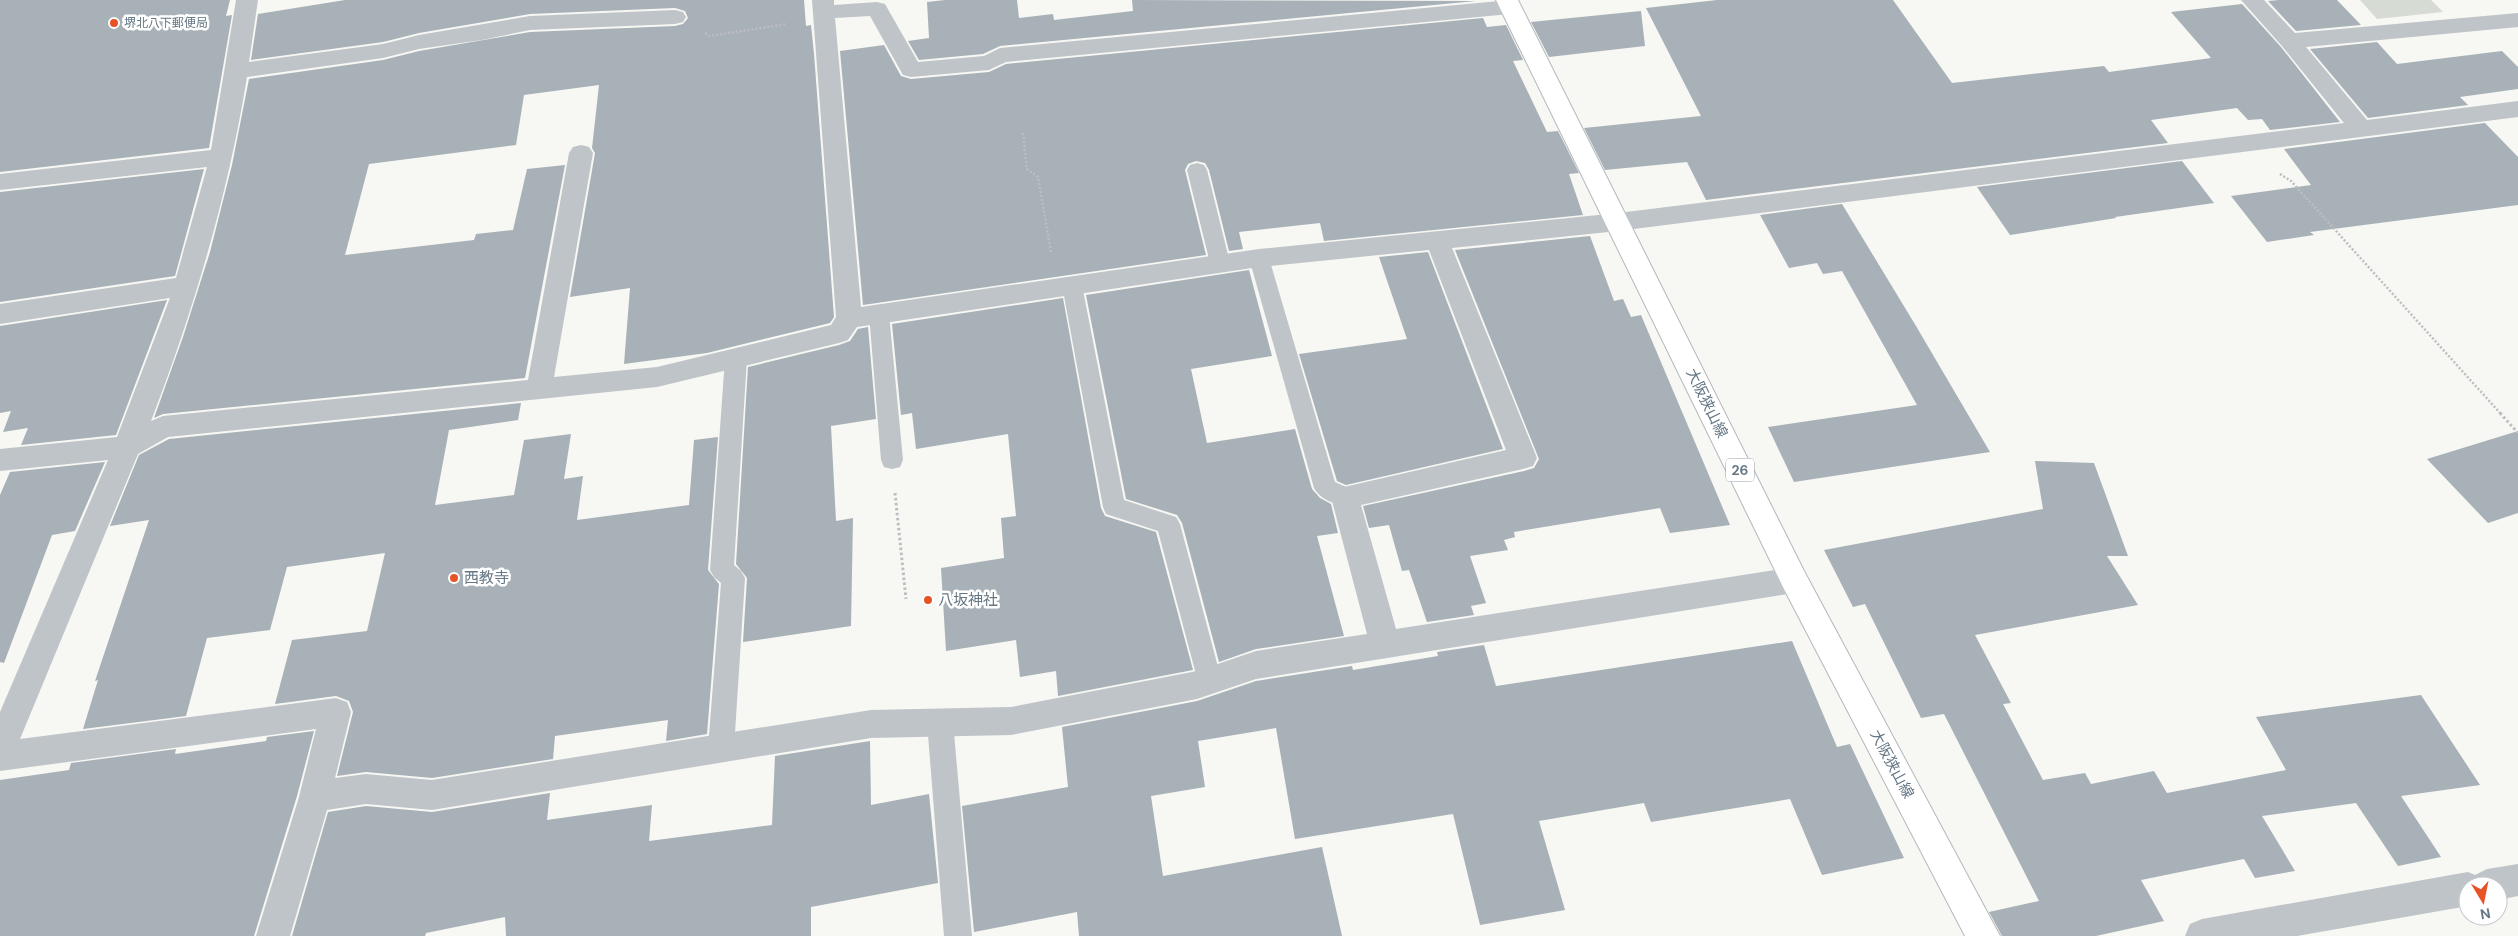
<svg xmlns="http://www.w3.org/2000/svg" width="2518" height="936" font-family="'DM Sans','Noto Sans JP',sans-serif">
<rect width="100%" height="100%" fill="#f7f7f3"/>
<!-- green -->
<path fill="#d6dcd3" d="M 2360,0 L 2431,0 L 2443,12 L 2377,19 Z"/>
<!-- building -->
<path fill="#a8b1b7" d="M 0,0 L 230,0 L 226,16 L 232,15 L 209,148 L 0,172 Z
M 345,0 L 804,0 L 806,26 L 811,25 L 814,54 L 834,317 L 830,323 L 707,353 L 624,364 L 630,288 L 570,297 L 595,153 L 592,148 L 599,85 L 524,95 L 516,145 L 369,164 L 345,255 L 474,240 L 476,234 L 513,230 L 527,169 L 565,165 L 525,378 L 163,414 L 154,418 L 183,337 L 210,252 L 232,165 L 249,79 L 383,60 L 419,51 L 530,32 L 675,26 L 683,24 L 688,18 L 685,11 L 675,8 L 530,14 L 419,33 L 383,42 L 251,60 L 258,14 Z
M 945,0 L 1017,0 L 1019,18 L 1053,14 L 1054,20 L 1133,11 L 1132,0 L 1476,1 L 1000,46 L 983,54 L 919,60 L 908,41 L 929,38 L 927,2 Z
M 1717,0 L 1893,0 L 1952,83 L 2104,66 L 2109,72 L 2211,58 L 2171,12 L 2242,4 L 2281,47 L 2340,122 L 2270,130 L 2262,119 L 2248,120 L 2237,108 L 2151,120 L 2168,143 L 1706,200 L 1687,162 L 1605,170 L 1584,128 L 1701,116 L 1646,8 Z
M 2279,0 L 2337,0 L 2361,25 L 2296,31 L 2268,1 Z
M 1641,11 L 1645,46 L 1549,57 L 1531,22 Z
M 1483,18 L 1487,27 L 1506,25 L 1523,60 L 1513,61 L 1547,132 L 1558,131 L 1579,173 L 1569,174 L 1583,215 L 1324,241 L 1320,223 L 1239,232 L 1243,249 L 1229,251 L 1209,170 L 1205,163 L 1196,161 L 1188,164 L 1185,170 L 1206,255 L 863,305 L 840,51 L 884,45 L 901,76 L 911,79 L 989,72 L 1006,64 Z
M 2377,42 L 2397,64 L 2502,51 L 2518,67 L 2518,89 L 2460,97 L 2468,105 L 2368,118 L 2310,49 Z
M 2485,123 L 2518,157 L 2518,205 L 2310,232 L 2314,235 L 2267,242 L 2231,196 L 2311,185 L 2284,149 Z
M 2182,161 L 2214,203 L 2115,217 L 2116,218 L 2010,235 L 1977,187 Z
M 204,169 L 175,276 L 0,302 L 0,192 Z
M 1842,204 L 1916,326 L 1990,452 L 1794,482 L 1768,427 L 1917,405 L 1842,271 L 1823,274 L 1817,263 L 1789,268 L 1760,215 Z
M 1590,236 L 1614,301 L 1623,299 L 1631,317 L 1641,315 L 1730,525 L 1670,533 L 1660,508 L 1514,532 L 1515,537 L 1504,540 L 1508,550 L 1470,556 L 1486,603 L 1471,606 L 1474,615 L 1427,622 L 1409,570 L 1402,571 L 1389,525 L 1369,528 L 1363,506 L 1524,471 L 1534,468 L 1539,459 L 1455,250 Z
M 1428,252 L 1503,449 L 1346,485 L 1337,481 L 1299,354 L 1407,339 L 1379,257 Z
M 1249,270 L 1272,356 L 1191,369 L 1207,443 L 1295,429 L 1312,489 L 1320,498 L 1331,504 L 1338,533 L 1317,536 L 1344,636 L 1256,649 L 1219,662 L 1182,523 L 1177,515 L 1126,499 L 1086,295 Z
M 1063,298 L 1101,508 L 1105,516 L 1156,532 L 1193,670 L 1058,696 L 1056,671 L 1020,677 L 1016,640 L 946,651 L 941,568 L 1004,558 L 1001,518 L 1016,516 L 1008,434 L 916,449 L 912,413 L 901,415 L 892,324 Z
M 167,300 L 116,435 L 21,445 L 28,428 L 3,432 L 11,411 L 0,413 L 0,326 Z
M 868,327 L 876,419 L 831,426 L 836,521 L 853,518 L 851,626 L 743,642 L 747,578 L 736,564 L 748,367 L 839,345 L 850,341 L 858,329 Z
M 521,403 L 518,420 L 449,430 L 435,505 L 514,495 L 524,440 L 571,434 L 564,479 L 583,476 L 577,520 L 689,505 L 694,440 L 718,437 L 708,570 L 719,584 L 707,734 L 666,741 L 668,720 L 555,736 L 553,759 L 432,778 L 366,772 L 337,776 L 353,712 L 349,701 L 336,696 L 275,704 L 292,640 L 367,631 L 385,553 L 287,567 L 270,630 L 207,638 L 186,716 L 83,729 L 98,680 L 95,681 L 149,520 L 110,526 L 139,455 L 169,439 Z
M 2518,431 L 2518,513 L 2488,523 L 2427,459 Z
M 2035,461 L 2094,463 L 2128,556 L 2107,556 L 2138,605 L 1975,635 L 2011,703 L 2003,704 L 2043,780 L 2085,773 L 2091,784 L 2154,771 L 2167,793 L 2286,770 L 2256,717 L 2421,695 L 2480,785 L 2401,796 L 2441,857 L 2398,866 L 2356,803 L 2262,816 L 2295,871 L 2255,878 L 2244,859 L 2141,880 L 2164,921 L 2096,936 L 2002,936 L 1989,912 L 2039,901 L 1944,714 L 1921,718 L 1865,604 L 1853,607 L 1824,550 L 2043,509 Z
M 105,462 L 75,531 L 52,535 L 4,663 L 0,662 L 0,495 L 10,472 Z
M 1792,641 L 1837,747 L 1850,744 L 1904,858 L 1822,875 L 1790,799 L 1651,822 L 1644,803 L 1539,821 L 1565,910 L 1480,925 L 1453,814 L 1295,839 L 1276,728 L 1198,741 L 1205,787 L 1151,796 L 1163,876 L 1322,847 L 1342,936 L 1079,936 L 1077,912 L 974,932 L 962,806 L 1068,787 L 1062,727 L 1197,701 L 1256,681 L 1352,666 L 1353,670 L 1438,656 L 1437,652 L 1484,645 L 1496,686 Z
M 314,731 L 297,796 L 254,936 L 0,936 L 0,780 L 69,770 L 71,763 L 176,749 L 175,754 L 266,741 L 267,737 Z
M 870,741 L 871,805 L 929,794 L 938,883 L 811,907 L 811,936 L 506,936 L 505,917 L 426,933 L 425,936 L 292,936 L 328,812 L 366,806 L 432,812 L 550,793 L 547,820 L 652,805 L 649,841 L 772,825 L 775,756 Z"/>
<g fill="none" stroke-linecap="round" stroke-linejoin="round">
<defs>
<path id="primary" d="M 1496,0 L 1518,0 L 1804,571 L 2000,936 L 1965,936 L 1784,589 Z"/>
</defs>
<!-- primary casing -->
<use href="#primary" stroke="#b3b8bc" stroke-width="2"/>
<!-- path-far1 -->
<path stroke="#bcbec1" stroke-width="2.5" stroke-dasharray="2 2" stroke-linecap="butt" d="M 705,33 L 709,36 L 787,24
M 1023,133 L 1027,169 L 1038,177 L 1051,252
M 2280,174 L 2291,181 L 2501,414"/>
<!-- path -->
<path stroke="#bcbec1" stroke-width="3" stroke-dasharray="2.5 2.5" stroke-linecap="butt" d="M 2500,413 L 2518,433
M 895,493 L 906,599"/>
<!-- lane -->
<path fill="#bfc4c8" fill-rule="evenodd" d="M 1197,163 L 1204,165 L 1207,170 L 1230,263 L 1227,268 L 1220,271 L 1213,268 L 1210,263 L 1187,170 L 1190,165 Z
M 1259,250 L 1266,253 L 1269,258 L 1335,482 L 1353,490 L 1356,497 L 1353,504 C 1340,508 1320,500 1314,488 L 1249,258 L 1252,253 Z
M 1072,277 L 1079,280 L 1082,285 L 1124,500 L 1176,517 L 1180,524 L 1222,682 L 1219,690 L 1210,693 L 1201,690 L 1198,682 L 1158,531 L 1106,514 L 1103,507 L 1062,285 L 1065,280 Z
M 879,306 L 886,308 L 889,314 L 903,460 L 900,467 L 892,469 L 884,467 L 881,460 L 869,314 L 872,308 Z
M 736,350 L 744,352 L 747,358 L 734,565 L 741,571 L 745,578 L 734,748 L 730,757 L 721,760 L 712,757 L 708,748 L 721,583 L 714,577 L 710,570 L 725,358 L 728,352 Z
M 940,710 L 949,714 L 953,722 L 972,936 L 944,936 L 927,722 L 931,714 Z"/>
<!-- street -->
<path fill="#bfc4c8" fill-rule="evenodd" d="M 236,0 L 258,0 L 249,62 L 383,44 L 419,35 L 530,16 L 675,10 L 683,12 L 686,17 L 683,22 L 675,24 L 530,30 L 482,40 L 419,49 L 383,58 L 247,77 C 228,195 194,309 151,421 L 163,416 L 528,380 L 569,153 L 573,147 L 581,145 L 589,147 L 593,153 L 554,377 L 657,367 L 831,325 L 836,317 L 812,0 L 834,0 L 834,5 L 877,2 L 885,4 L 918,62 L 984,56 L 1000,48 L 1510,0 L 1518,2 L 1521,7 L 1518,12 L 1510,14 L 1006,62 L 989,70 L 911,77 L 903,75 L 870,16 L 835,18 L 861,307 L 1259,249 L 1618,213 L 2344,123 L 2282,46 L 2241,0 L 2264,0 L 2295,33 L 2518,13 L 2518,27 L 2306,47 L 2367,120 L 2518,101 L 2518,117 L 1618,231 L 1452,248 L 1537,458 L 1533,466 L 1523,469 L 1361,505 L 1396,629 L 1794,567 L 1804,571 L 1809,580 L 1804,589 L 1794,593 L 1256,679 L 1197,699 L 1011,735 L 871,738 L 432,810 L 366,804 L 327,810 L 290,936 L 256,936 L 299,797 L 316,729 L 0,771 L 0,712 L 108,460 L 0,471 L 0,449 L 117,437 L 170,298 L 0,324 L 0,304 L 176,278 L 207,167 L 0,190 L 0,174 L 211,150 ZM 1429,250 L 1506,450 L 1335,489 L 1331,497 L 1367,634 L 1256,651 L 1197,671 L 1011,707 L 871,710 L 432,780 L 366,774 L 335,778 L 351,712 L 347,702 L 336,698 L 20,739 L 138,454 L 168,437 L 657,387 L 839,343 L 848,340 L 857,327 L 1259,267 Z
M 2518,864 L 2518,896 L 2498,900 L 2498,886 L 2468,886 L 2468,906 L 2297,936 L 2185,936 L 2190,924 L 2202,919 L 2468,872 L 2475,875 L 2487,869 Z"/>
<!-- primary -->
<use href="#primary" fill="#fff" fill-rule="evenodd"/>
</g>
<!-- markers -->
<g fill="#e55326" stroke="#fff" stroke-width="2">
<circle cx="114" cy="23" r="5"/>
<circle cx="454" cy="578" r="5"/>
<circle cx="928" cy="600" r="5"/>
</g>
<g text-anchor="middle" stroke-width="5" stroke-linejoin="round" paint-order="stroke">
<!-- far-poi labels -->
<g font-size="12" fill="#657785" stroke="#fff" text-anchor="start">
<text x="124" y="27">堺北八下郵便局</text>
</g>
<!-- shield labels -->
<rect fill="#fff" stroke="#93a0aa" stroke-width="1" x="1726" y="458.5" width="28" height="23" rx="4"/>
<g font-size="14" font-weight="bold" fill="#657785">
<text x="1740" y="475">26</text>
</g>
<!-- street labels -->
<g font-size="15" fill="#657785" stroke="#fff">
<text transform="translate(1707 403) rotate(64)" y="5">大阪狭山線</text>
<text transform="translate(1892 764) rotate(62)" y="5">大阪狭山線</text>
</g>
<!-- poi labels -->
<g font-size="15" fill="#657785" stroke="#fff" text-anchor="start">
<text x="464" y="583">西教寺</text>
<text x="938" y="605">八坂神社</text>
</g>
</g>
<!-- north arrow -->
<g transform="translate(2483 901) rotate(170)"><circle r="24" fill="#ffffff" stroke="#c1c9ce"/>
<path d="M0-4L9 19L0 12L-9 19Z" fill="#e55326"/>
<text y="-8" font-size="14" font-weight="bold" text-anchor="middle" fill="#657785">N</text>
</g>
</svg>
